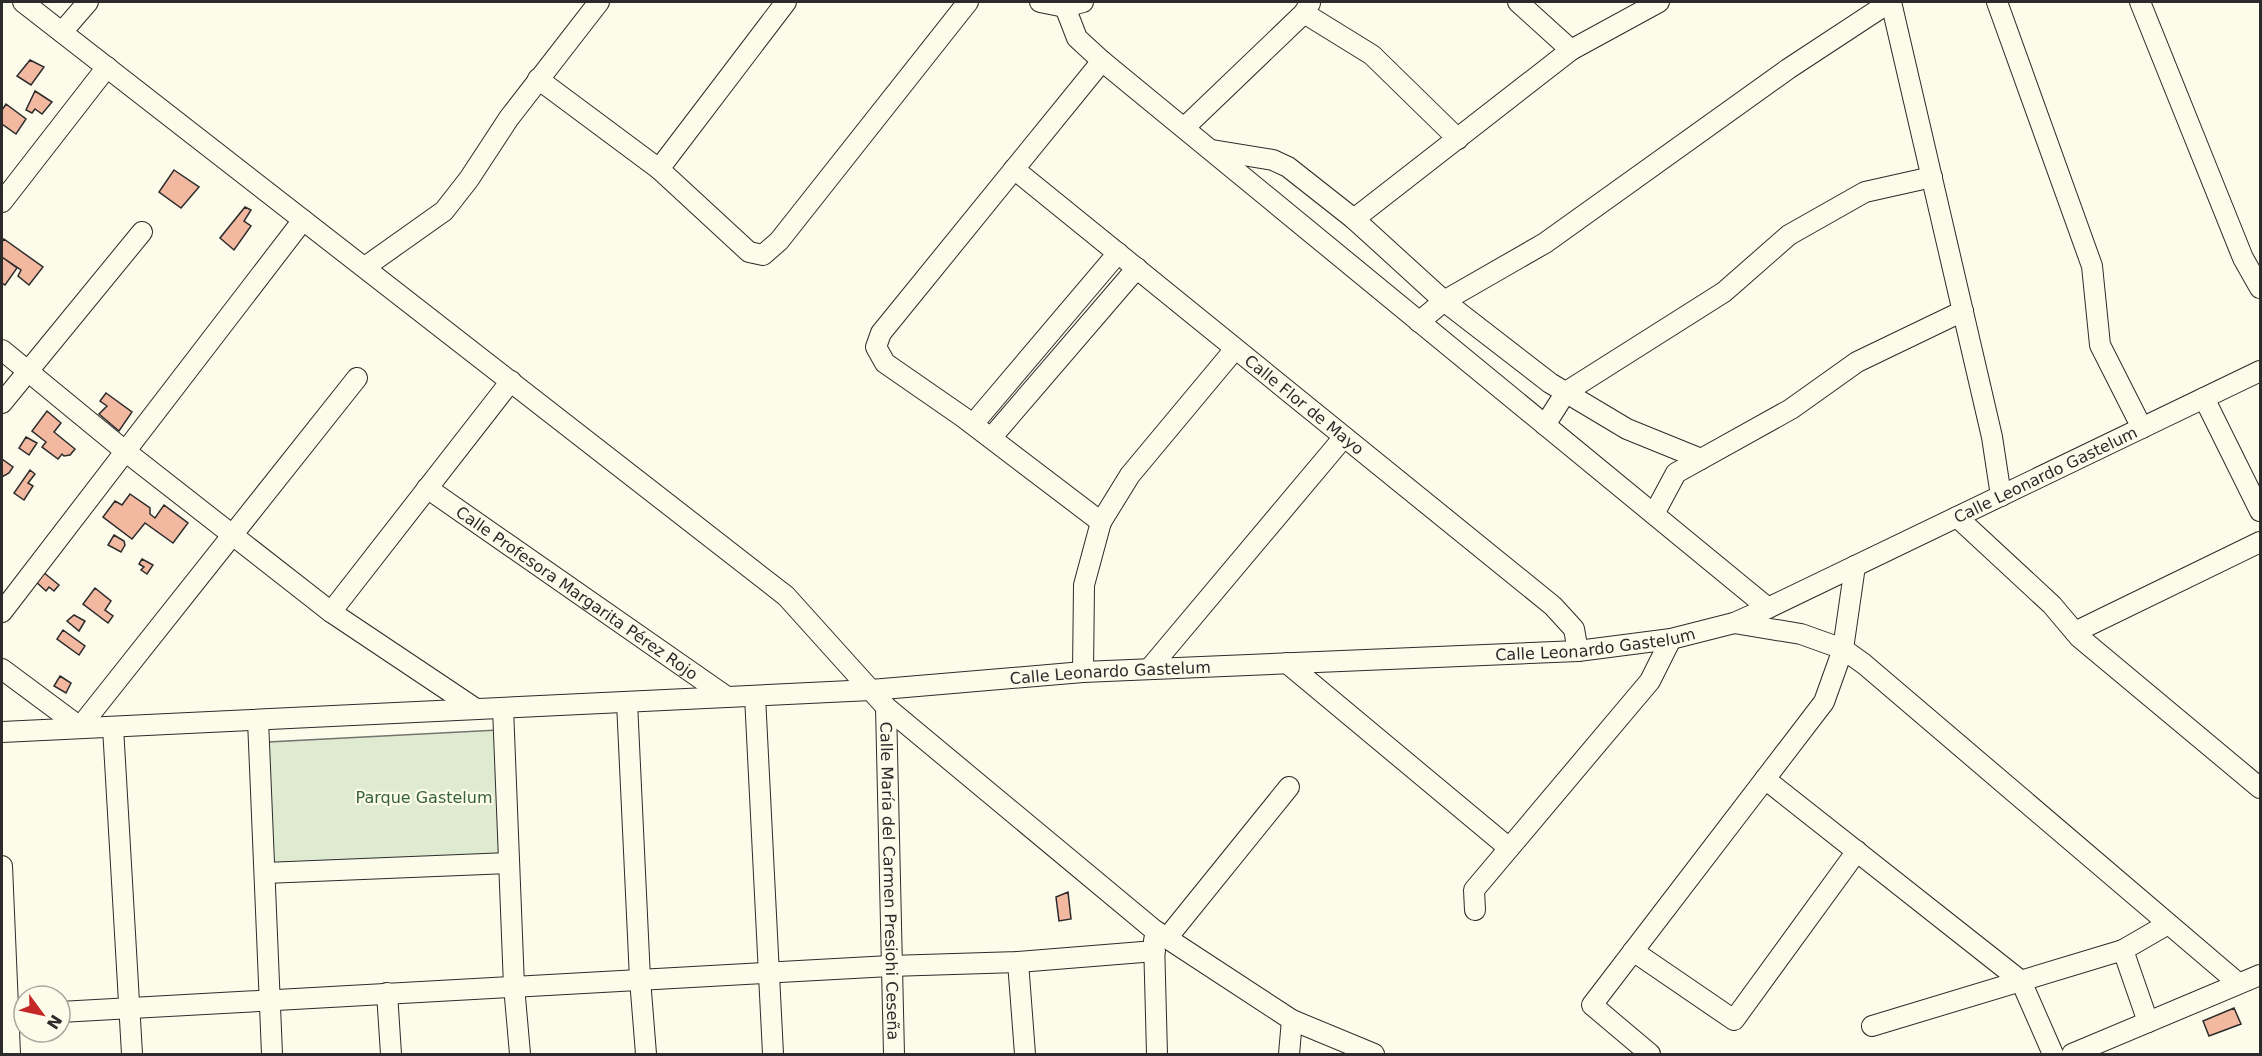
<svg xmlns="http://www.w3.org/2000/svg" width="2262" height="1056" font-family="'DejaVu Sans',sans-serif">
<rect width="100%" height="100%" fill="#fdfbea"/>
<!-- green -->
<path fill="#deebd1" stroke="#74746e" stroke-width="1.5" d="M 498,730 L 502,858 L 270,866 L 268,742 Z"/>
<!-- building -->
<path fill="#f2b8a0" stroke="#2b2b2b" stroke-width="1.5" d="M 30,60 L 44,67 L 31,85 L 17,76 Z
M 35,91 L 52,102 L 42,114 L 35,109 L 32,113 L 26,110 Z
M 6,104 L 26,119 L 16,134 L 2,124 L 2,110 Z
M 174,170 L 199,187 L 181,208 L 159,192 Z
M 245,207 L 251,210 L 244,221 L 251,226 L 234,250 L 220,238 Z
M 4,239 L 43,267 L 29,285 L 18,276 L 21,270 L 2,257 L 2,242 Z
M 2,257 L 17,268 L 5,285 L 2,283 Z
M 106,393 L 132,412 L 119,431 L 99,414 L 107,406 L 100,401 Z
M 47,411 L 61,423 L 54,432 L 75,449 L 70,455 L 64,456 L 62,454 L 58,459 L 42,447 L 46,442 L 32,431 Z
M 26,437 L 37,443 L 29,455 L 19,448 Z
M 2,459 L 13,467 L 9,473 L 2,477 Z
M 30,470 L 35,474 L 28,483 L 33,486 L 24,500 L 14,493 Z
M 130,494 L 150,508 L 150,514 L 155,518 L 164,505 L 188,523 L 173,543 L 145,523 L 132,539 L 103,517 L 115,501 L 122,505 Z
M 114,535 L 124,541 L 125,545 L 121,552 L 108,545 Z
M 142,559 L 153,565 L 147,574 L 141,570 L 144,567 L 139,564 Z
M 43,572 L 59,585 L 54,591 L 49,587 L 46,591 L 35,581 Z
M 95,588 L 111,601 L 105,610 L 113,616 L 108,623 L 83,604 Z
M 74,615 L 85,621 L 79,631 L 67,621 Z
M 63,630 L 85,646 L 79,655 L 57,639 Z
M 60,676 L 71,683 L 66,693 L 54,686 Z
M 1068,892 L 1071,919 L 1059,921 L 1056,897 Z
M 2234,1008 L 2241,1024 L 2209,1036 L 2203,1021 Z"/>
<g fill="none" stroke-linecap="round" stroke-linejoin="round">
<defs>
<g id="minor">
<path d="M 23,2 L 786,596 L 886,707 L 1153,929 L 1292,1020 L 1374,1054"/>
<path d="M 1040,2 L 1065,7 L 1083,2"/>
<path d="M 1518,2 L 1571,50"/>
<path d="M 1891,2 L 1992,437 L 2001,496"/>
<path d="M 1997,2 L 2092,266 L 2100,345 L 2142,428"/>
<path d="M 2140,2 L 2243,258 L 2260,288"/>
<path d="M 1065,7 L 1077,38 L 1102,61 L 1768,608"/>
<path d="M 1304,13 L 1372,55 L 1458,139"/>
<path d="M 62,32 L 88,2"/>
<path d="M 538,79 L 659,169 L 749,252 L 763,255 L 779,241 L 968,2"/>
<path d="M 1184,128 L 1304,13 L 1310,3"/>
<path d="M 1212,150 L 1273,160 L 1288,167 L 1354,219 L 1444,301 L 1550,383 L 1627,429 L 1701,459"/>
<path d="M 659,169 L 786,2"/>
<path id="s1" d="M 1014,169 L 1553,606 L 1574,629 L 1578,651"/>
<path d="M 2,202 L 107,67"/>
<path d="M 1354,219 L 1571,50 L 1659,2"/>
<path d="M 365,267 L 444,211 L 469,179 L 509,118 L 599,2"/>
<path d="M 1419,322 L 1444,301 L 1545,243 L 1788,69 L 1890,2"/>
<path d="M 2,350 L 125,451 L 331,612 L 476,709"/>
<path d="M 2204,398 L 2260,511"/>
<path d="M 2,403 L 142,232"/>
<path d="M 973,424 L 1118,253"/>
<path d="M 1545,425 L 1566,392 L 1724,292 L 1789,235 L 1865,192 L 1932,177"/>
<path d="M 991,438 L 1137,268"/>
<path id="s2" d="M 427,488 L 727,697"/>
<path d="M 1654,514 L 1676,473 L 1791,409 L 1857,362 L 1963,311"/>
<path d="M 1957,517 L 2052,605 L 2079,637 L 2260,788"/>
<path d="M 1101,522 L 963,417 L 885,363 L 876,347 L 881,333 L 1102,61"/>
<path d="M 2,612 L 303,220"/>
<path d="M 331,612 L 511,381"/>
<path d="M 1734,623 L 1801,634 L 1843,649 L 1864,664 L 2238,983"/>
<path d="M 2075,632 L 2260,542"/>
<path d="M 1287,663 L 1509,848"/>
<path d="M 1150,668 L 1344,437"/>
<path d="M 2,669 L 80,727 L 88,727"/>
<path d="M 1083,672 L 1084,585 L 1101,522 L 1130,475 L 1235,349"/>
<path d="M 755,696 L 773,1054"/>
<path d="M 627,702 L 640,979 L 646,1054"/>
<path id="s3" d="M 886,707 L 894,1054"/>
<path d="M 503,708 L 514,986 L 520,1054"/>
<path d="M 258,720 L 272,1054"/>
<path d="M 80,727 L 357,378"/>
<path d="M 113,727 L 132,1054"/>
<path id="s4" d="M 2,732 L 871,690 L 1083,672 L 1578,651 L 1671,639 L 1734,623 L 1768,608 L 2260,371"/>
<path d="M 1765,779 L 2021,981 L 2053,1054"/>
<path d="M 2,866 L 10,1054"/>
<path d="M 265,873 L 509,863"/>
<path d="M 1475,910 L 1474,890 L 1650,681 L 1671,639"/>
<path d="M 1167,938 L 1289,787"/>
<path d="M 1154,940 L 1157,1054"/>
<path d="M 2123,950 L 2148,1022"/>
<path d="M 1633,951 L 1734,1020 L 1857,851"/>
<path d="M 1018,962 L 1025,1054"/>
<path d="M 387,993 L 391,1054"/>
<path d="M 60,1012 L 890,966 L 1018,962 L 1155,951"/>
<path d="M 1872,1026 L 2123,950 L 2168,924"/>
<path d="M 1289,1054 L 1292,1020"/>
<path d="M 1650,1054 L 1592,1005 L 1824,702 L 1843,649 L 1855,566"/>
<path d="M 2072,1054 L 2260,975"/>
</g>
</defs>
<!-- minor casing -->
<use href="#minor" stroke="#2b2b2b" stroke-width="22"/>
<!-- minor -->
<use href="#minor" stroke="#fdfbea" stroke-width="20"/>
</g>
<g text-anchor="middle" stroke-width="4.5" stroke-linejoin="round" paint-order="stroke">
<!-- street labels -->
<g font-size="16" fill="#2b2b2b" stroke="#fdfbea">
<text dy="6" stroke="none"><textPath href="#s1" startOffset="374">Calle Flor de Mayo</textPath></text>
<text dy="6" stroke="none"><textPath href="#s4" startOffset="2082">Calle Leonardo Gastelum</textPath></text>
<text dy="6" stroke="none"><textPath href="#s2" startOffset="183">Calle Profesora Margarita Pérez Rojo</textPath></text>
<text dy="6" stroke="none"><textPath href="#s4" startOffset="1596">Calle Leonardo Gastelum</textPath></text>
<text dy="6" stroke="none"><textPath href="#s4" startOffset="1110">Calle Leonardo Gastelum</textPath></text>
<text dy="6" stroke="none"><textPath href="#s3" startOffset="174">Calle María del Carmen Presiohi Ceseña</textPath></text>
</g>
<!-- park labels -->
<g font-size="16" fill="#34623c" stroke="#fdfbea">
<text x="424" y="803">Parque Gastelum</text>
</g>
</g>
<!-- border -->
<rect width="2262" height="1056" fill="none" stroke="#2b2b2b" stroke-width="6"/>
<!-- north arrow -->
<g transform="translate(42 1014) rotate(123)"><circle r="28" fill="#fdfbea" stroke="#a9a89e" stroke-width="1.5"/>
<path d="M0-4.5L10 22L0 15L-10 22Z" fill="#c62828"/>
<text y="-9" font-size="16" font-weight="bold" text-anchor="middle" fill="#2b2b2b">N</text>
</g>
</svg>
